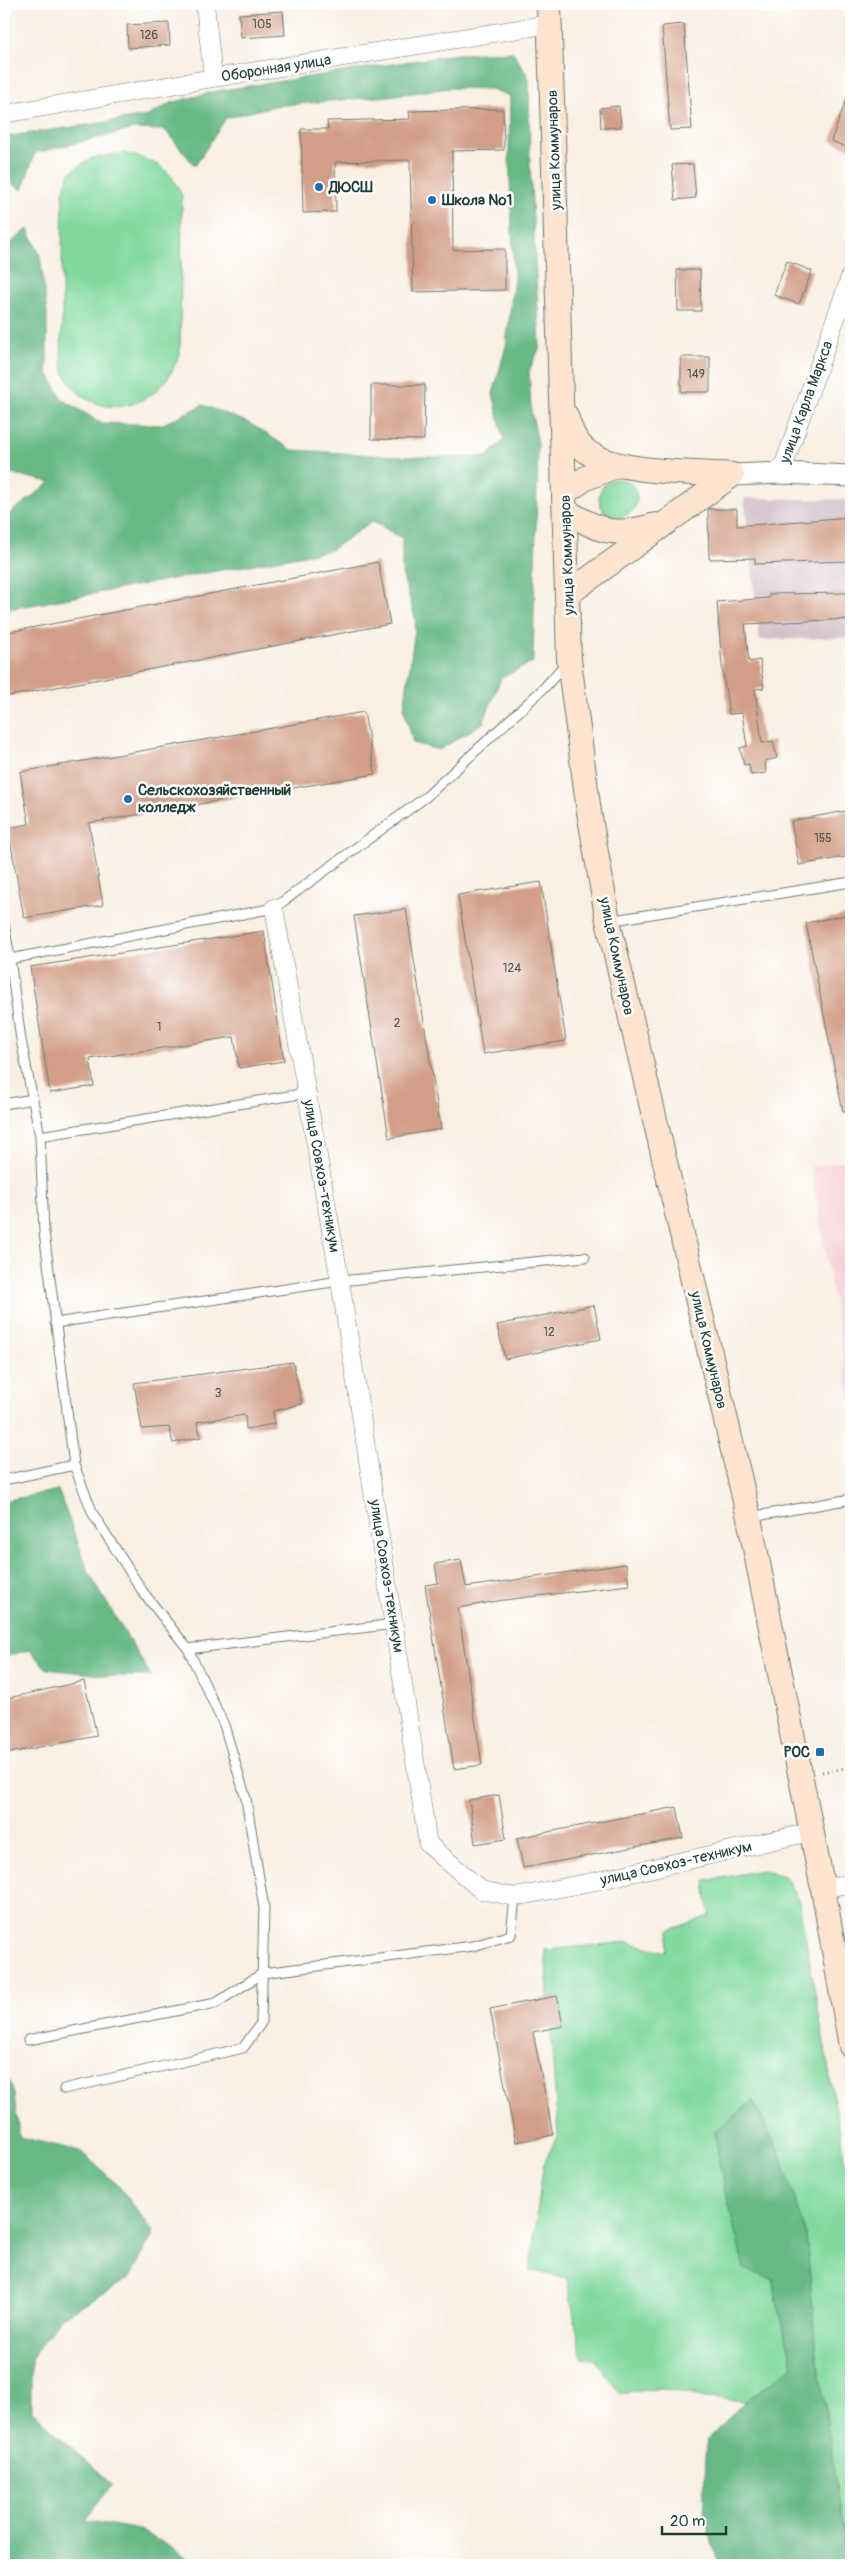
<svg xmlns="http://www.w3.org/2000/svg" width="855" height="2569" font-family="Pangolin,sans-serif">
<rect width="100%" height="100%" fill="#fff"/>
<filter id="ink" filterUnits="userSpaceOnUse"><feTurbulence type="fractalNoise" baseFrequency=".02" numOctaves="2"/><feDisplacementMap in="SourceGraphic" scale="10" xChannelSelector="R" yChannelSelector="G"/><feConvolveMatrix kernelMatrix="1 2 1 2 8 2 1 2 1" color-interpolation-filters="sRGB"/></filter>
<filter id="wash" filterUnits="userSpaceOnUse"><feTurbulence type="fractalNoise" baseFrequency=".0096" numOctaves="4" result="noise"/><feDisplacementMap in="SourceGraphic" scale="20" xChannelSelector="R" yChannelSelector="G"/><feGaussianBlur stdDeviation="1.12" result="paint"/><feColorMatrix in="noise" values="0 0 0 0 0 0 0 0 0 0 0 0 0 0 0 0 0 1.4 0 .05"/><feComposite in="paint" operator="in"/></filter>
<g filter="url(#wash)">
<rect width="100%" height="100%" fill="#f9efe2"/>
<!-- built -->
<path fill="#f7cfd5" d="M 851,1160 L 851,1403 L 811,1167 Z"/>
<!-- industrial -->
<path fill="#d2bdc8" d="M 744,498 L 851,500 L 851,637 L 760,640 Z"/>
<!-- green -->
<path fill="#81d99f" stroke="#508b6a" d="M 124,153 C 154,161 169,165 182,196 L 180,351 C 172,378 158,395 132,404 C 106,413 76,399 65,374 C 59,359 62,335 62,318 C 62,276 62,234 63,192 L 70,172 L 92,158 Z
M599 498a19 19 0 1 1 38 0a19 19 0 1 1-38 0Z
M 762,1870 L 784,1876 L 798,1896 L 851,2196 L 851,2559 L 840,2512 L 817,2355 L 806,2235 L 754,2101 L 716,2132 L 719,2162 L 744,2268 L 772,2279 L 793,2366 L 746,2401 L 706,2398 L 661,2388 L 620,2394 L 595,2359 L 582,2358 L 567,2279 L 530,2270 L 543,2166 L 558,2134 L 545,1950 L 629,1942 L 666,1952 L 669,1930 L 709,1916 L 705,1881 Z"/>
<!-- forest -->
<path fill="#68b986" stroke="#447b5d" d="M 513,52 L 529,78 L 530,166 L 540,347 L 529,371 L 531,410 L 538,443 L 533,662 L 501,678 L 483,723 L 439,750 L 413,743 L 404,709 L 416,621 L 402,573 L 402,538 L 372,521 L 331,550 L 4,610 L 4,525 L 9,514 L 51,482 L 4,472 L 4,336 L 9,303 L 4,296 L 4,248 L 28,229 L 40,255 L 47,314 L 47,371 L 62,399 L 101,423 L 161,425 L 203,405 L 249,423 L 292,450 L 410,457 L 486,457 L 504,440 L 493,394 L 506,346 L 514,278 L 509,154 L 510,96 L 492,89 L 450,88 L 388,96 L 274,106 L 226,118 L 195,166 L 165,130 L 134,129 L 35,153 L 22,190 L 4,178 L 4,137 L 148,116 L 171,103 L 217,91 L 458,54 Z
M 58,1490 L 90,1575 L 151,1676 L 112,1676 L 47,1669 L 29,1650 L 4,1657 L 4,1501 Z
M 4,2064 L 14,2094 L 19,2137 L 80,2151 L 117,2184 L 154,2232 L 130,2278 L 60,2318 L 31,2359 L 31,2410 L 112,2485 L 85,2520 L 140,2530 L 201,2565 L 4,2565 Z
M 753,2101 L 779,2151 L 806,2235 L 817,2355 L 840,2512 L 851,2565 L 719,2565 L 703,2512 L 707,2439 L 746,2401 L 793,2366 L 772,2279 L 744,2269 L 719,2162 L 715,2132 Z"/>
<g id="blocks">
<!-- building -->
<path fill="#d29e87" d="M 283,11 L 285,35 L 241,38 L 239,14 Z
M 169,23 L 170,45 L 128,48 L 127,25 Z
M 684,24 L 692,129 L 670,130 L 662,26 Z
M 849,92 L 851,93 L 851,149 L 831,141 Z
M 619,106 L 621,127 L 601,128 L 600,108 Z
M 503,109 L 504,150 L 452,151 L 453,250 L 505,249 L 505,290 L 413,292 L 410,160 L 335,162 L 336,212 L 303,213 L 301,129 L 328,129 L 327,121 L 410,119 L 409,111 Z
M 693,164 L 696,198 L 675,200 L 672,165 Z
M 787,261 L 812,271 L 799,304 L 774,295 Z
M 677,270 L 700,270 L 701,311 L 678,311 Z
M 681,357 L 710,357 L 710,392 L 681,392 Z
M 371,385 L 425,385 L 424,440 L 371,439 Z
M 708,509 L 737,509 L 737,526 L 851,517 L 851,561 L 755,564 L 755,558 L 709,559 Z
M 378,562 L 390,624 L 4,697 L 4,633 Z
M 851,593 L 851,619 L 745,624 L 749,662 L 760,660 L 764,688 L 755,689 L 762,743 L 773,741 L 777,758 L 765,761 L 766,773 L 751,775 L 749,764 L 744,765 L 740,748 L 747,746 L 742,713 L 729,714 L 722,666 L 717,602 L 769,598 L 769,594 Z
M 364,712 L 375,774 L 89,823 L 103,905 L 24,918 L 8,828 L 29,824 L 20,772 Z
M 851,810 L 851,856 L 799,865 L 791,821 Z
M 541,882 L 566,1041 L 483,1054 L 458,895 Z
M 406,909 L 441,1129 L 389,1138 L 354,916 Z
M 846,915 L 851,941 L 851,1111 L 843,1112 L 806,923 Z
M 264,931 L 284,1061 L 239,1068 L 234,1037 L 90,1059 L 94,1086 L 50,1093 L 30,967 Z
M 594,1305 L 601,1339 L 505,1359 L 497,1325 Z
M 293,1362 L 302,1404 L 273,1411 L 274,1424 L 246,1429 L 245,1415 L 197,1422 L 201,1437 L 173,1443 L 169,1427 L 142,1429 L 134,1383 Z
M 461,1560 L 466,1587 L 626,1564 L 629,1585 L 504,1600 L 458,1608 L 482,1765 L 454,1769 L 425,1585 L 438,1583 L 435,1564 Z
M 84,1681 L 97,1736 L 4,1754 L 4,1699 Z
M 499,1795 L 506,1839 L 475,1844 L 469,1800 Z
M 677,1807 L 683,1838 L 523,1868 L 517,1838 Z
M 557,1996 L 563,2026 L 533,2032 L 553,2135 L 516,2142 L 490,2009 Z"/>
</g>
</g>
<g filter="url(#ink)">
<use href="#blocks" fill-opacity="0" stroke="#6b7b71" stroke-width="1"/>
<g fill="none" stroke-linecap="round" stroke-linejoin="round">
<defs>
<path id="service" d="M 608,921 L 851,882
M 4,923 L 10,959
M 4,1104 L 33,1099
M 40,1136 L 307,1093
M 55,1323 L 340,1281 L 585,1257
M 74,1465 L 93,1514 L 143,1592 L 188,1649 L 394,1624
M 4,1480 L 74,1465 L 44,1232 L 40,1136 L 21,1040 L 10,959 L 274,908 L 427,796 L 544,688 L 566,663
M 751,1517 L 851,1499
M 28,2040 L 216,2003 L 263,1973 L 473,1946 L 511,1935 L 515,1897
M 64,2089 L 243,2048 L 261,2023 L 264,1908 L 246,1799 L 224,1725 L 188,1649"/>
<path id="minor" d="M 205,4 L 213,78
M 4,114 L 213,78 L 550,24
M 781,473 L 851,275
M 274,908 L 340,1281 L 428,1844 L 481,1890 L 515,1897 L 596,1881 L 810,1832
M 823,1889 L 851,1883"/>
<path id="tertiary" d="M 732,475 L 781,473 L 851,476"/>
<path id="secondary" d="M 549,4 L 569,660 L 589,812 L 608,921 L 749,1518 L 823,1889 L 851,2046
M 566,416 C 570,428 574,441 585,450 C 614,474 693,472 732,475
M 565,492 L 586,478 L 616,466
M 566,511 C 603,533 614,537 656,525
M 569,593 L 732,475"/>
</defs>
<!-- service casing -->
<use href="#service" stroke="#6b7b71" stroke-width="11"/>
<!-- minor casing -->
<use href="#minor" stroke="#6b7b71" stroke-width="19"/>
<!-- tertiary casing -->
<use href="#tertiary" stroke="#6b7b71" stroke-width="23"/>
<!-- secondary casing -->
<use href="#secondary" stroke="#6b7b71" stroke-width="26"/>
<!-- path -->
<path stroke="#6b7b71" stroke-width="3" stroke-dasharray="1 4" stroke-linecap="butt" d="M 822,1772 L 851,1767"/>
<!-- service -->
<use href="#service" stroke="#fff" stroke-width="9"/>
<!-- minor -->
<use href="#minor" stroke="#fff" stroke-width="18"/>
<!-- tertiary -->
<use href="#tertiary" stroke="#fff" stroke-width="21"/>
<!-- secondary -->
<use href="#secondary" stroke="#fde4d1" stroke-width="24"/>
</g>
</g>
<!-- markers -->
<g fill="#1f6fb2" stroke="#fff" stroke-width="2">
<circle cx="319" cy="187" r="5"/>
<circle cx="432" cy="200" r="5"/>
<circle cx="128" cy="799" r="5"/>
<rect x="815" y="1747" width="10" height="10" rx="2.5"/>
</g>
<g text-anchor="middle" stroke-width="5" stroke-linejoin="round" paint-order="stroke">
<!-- number labels -->
<g font-size="12" fill="#4c5549">
<text x="262" y="28">105</text>
<text x="149" y="39">126</text>
<text x="696" y="378">149</text>
<text x="823" y="842">155</text>
<text x="512" y="972">124</text>
<text x="397" y="1027">2</text>
<text x="159" y="1031">1</text>
<text x="549" y="1336">12</text>
<text x="218" y="1397">3</text>
</g>
<!-- street labels -->
<g font-size="15" fill="#1f3d34" stroke="#fff">
<text transform="translate(276 68) rotate(-9)" y="5">Оборонная улица</text>
<text transform="translate(554 150) rotate(-92)" y="5">улица Коммунаров</text>
<text transform="translate(806 402) rotate(-70)" y="5">улица Карла Маркса</text>
<text transform="translate(567 555) rotate(-92)" y="5">улица Коммунаров</text>
<text transform="translate(617 956) rotate(78)" y="5">улица Коммунаров</text>
<text transform="translate(322 1176) rotate(80)" y="5">улица Совхоз-техникум</text>
<text transform="translate(709 1350) rotate(77)" y="5">улица Коммунаров</text>
<text transform="translate(387 1576) rotate(81)" y="5">улица Совхоз-техникум</text>
<text transform="translate(676 1863) rotate(-13)" y="5">улица Совхоз-техникум</text>
</g>
<!-- poi labels -->
<g font-size="15" font-weight="bold" fill="#1f3d34" stroke="#fff" text-anchor="start">
<text x="329" y="192">ДЮСШ</text>
<text x="442" y="205">Школа №1</text>
<text x="138" y="795">Сельскохозяйственный<tspan x="138" dy="17">колледж</tspan></text>
<text x="810" y="1757" text-anchor="end">РОС</text>
</g>
</g>
<!-- margin -->
<rect width="855" height="2569" fill="none" stroke="#fff" stroke-width="20"/>
<!-- scale -->
<path d="M662 2526v8h64v-8" fill="none" stroke="#1f3d34" stroke-width="2.5"/>
<text x="670" y="2526" font-size="15" fill="#1f3d34" stroke="#ffffff" stroke-width="4" paint-order="stroke">20 m</text>
</svg>
